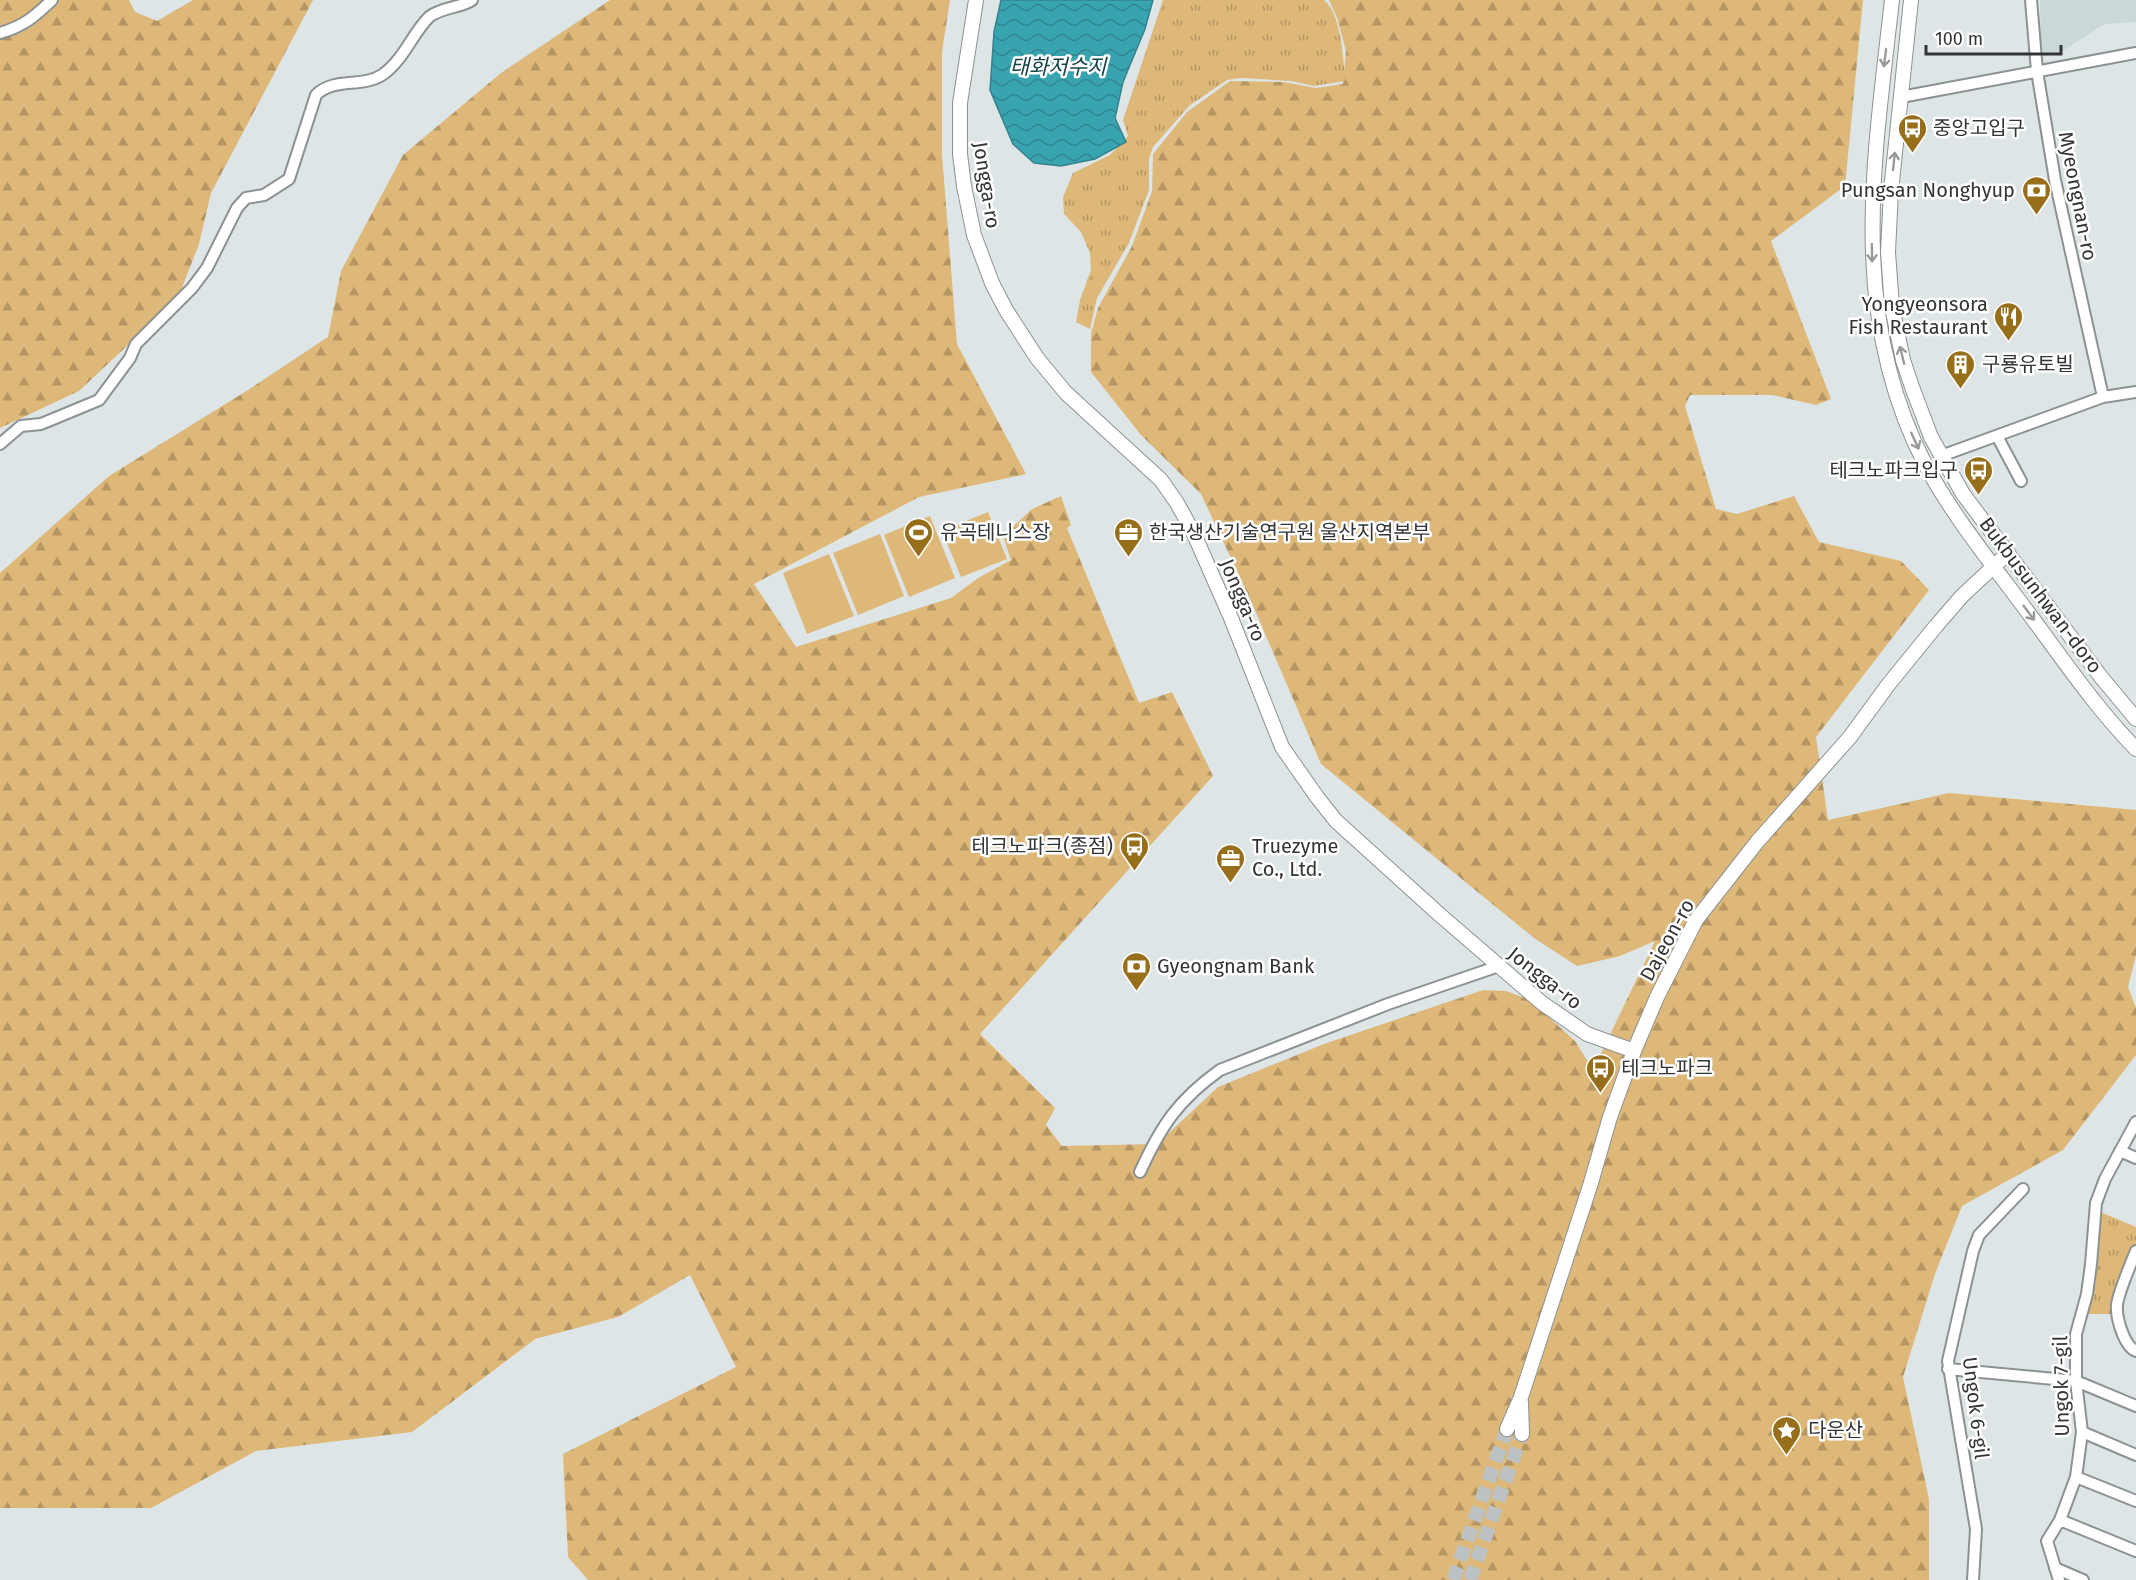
<svg xmlns="http://www.w3.org/2000/svg" width="2136" height="1580" font-family="'Fira Sans','Noto Sans KR',sans-serif">
<defs>
<pattern id="forest-firs" width="22" height="20" patternUnits="userSpaceOnUse" patternTransform="scale(1.5)"><rect width="22" height="20" fill="#deb878"/><path d="M5 1l3.5 6h-7zM16 11l3.5 6h-7z" fill="#b59663"/></pattern>
<pattern id="park-tufts" width="24" height="20" patternUnits="userSpaceOnUse" patternTransform="scale(1.5)"><rect width="24" height="20" fill="#deb878"/><path d="M3 7l-1-3M5 7V3M7 7l1-3M15 17l-1-3M17 17v-4M19 17l1-3" fill="none" stroke="#b59663"/></pattern>
<pattern id="water-waves" width="16" height="10" patternUnits="userSpaceOnUse" patternTransform="scale(1.5)"><rect width="16" height="10" fill="#38a4b0"/><path d="M0 5q4-4 8 0t8 0" fill="none" stroke="#308690"/></pattern>
</defs>
<rect width="100%" height="100%" fill="#dee5e6"/>
<!-- built -->
<path fill="#cad8da" d="M 2040,0 L 2136,0 L 2136,22 L 2105,24 L 2056,55 L 2041,54 Z"/>
<!-- forest -->
<path fill="url(#forest-firs)" d="M 0,0 L 129,0 L 135,12 L 157,21 L 193,0 L 313,0 L 211,193 L 199,244 L 178,298 L 79,391 L 0,428 Z
M 610,0 L 950,0 L 942,52 L 942,155 L 957,344 L 1026,474 L 919,497 L 754,584 L 796,647 L 951,598 L 978,578 L 1011,560 L 1003,536 L 1032,509 L 1061,496 L 1071,525 L 1067,528 L 1139,703 L 1172,692 L 1213,776 L 980,1034 L 1055,1108 L 1046,1125 L 1062,1146 L 1157,1144 L 1218,1087 L 1324,1044 L 1483,990 L 1506,991 L 1530,1000 L 1575,1041 L 1593,1070 L 1655,941 L 1620,956 L 1577,966 L 1534,938 L 1321,764 L 1251,601 L 1201,494 L 1141,435 L 1091,372 L 1091,333 L 1098,308 L 1132,246 L 1152,191 L 1153,154 L 1187,112 L 1230,81 L 1284,82 L 1316,88 L 1343,84 L 1346,51 L 1337,18 L 1329,0 L 1863,0 L 1845,186 L 1771,241 L 1831,399 L 1816,405 L 1772,395 L 1690,395 L 1685,406 L 1716,509 L 1737,514 L 1794,496 L 1819,542 L 1901,561 L 1929,590 L 1816,737 L 1828,820 L 1949,793 L 2136,810 L 2136,955 L 2128,987 L 2136,1008 L 2136,1055 L 2063,1150 L 1962,1206 L 1935,1274 L 1903,1377 L 1929,1499 L 1929,1580 L 588,1580 L 568,1557 L 563,1454 L 736,1367 L 690,1275 L 618,1317 L 535,1339 L 412,1432 L 256,1451 L 151,1508 L 0,1508 L 0,573 L 109,476 L 248,390 L 328,337 L 341,271 L 403,155 L 501,73 Z"/>
<!-- park -->
<path fill="url(#park-tufts)" d="M 1163,0 L 1324,0 C 1341,13 1344,61 1345,81 L 1314,86 L 1291,81 L 1241,78 L 1227,80 L 1189,106 L 1153,147 L 1149,159 L 1149,190 L 1129,243 L 1097,298 L 1090,329 L 1076,322 L 1080,300 L 1091,270 L 1090,253 L 1081,232 L 1064,214 L 1063,197 L 1073,173 L 1110,155 L 1128,136 L 1123,120 Z
M 2098,1211 L 2136,1227 L 2136,1246 L 2115,1314 L 2083,1314 Z"/>
<!-- pitch -->
<path fill="#deb878" d="M 988,512 L 1007,559 L 961,577 L 942,531 Z
M 930,516 L 955,578 L 909,597 L 884,535 Z
M 880,534 L 904,596 L 858,615 L 833,553 Z
M 829,554 L 854,616 L 807,634 L 783,573 Z"/>
<!-- water -->
<path fill="url(#water-waves)" stroke="#36828b" stroke-width="1.5" d="M 1001,0 L 1153,0 L 1145,29 L 1123,82 L 1115,118 L 1126,142 L 1095,159 L 1061,166 L 1034,163 L 1013,144 L 990,90 L 994,32 Z"/>
<g fill="none" stroke-linecap="round" stroke-linejoin="round">
<!-- secondary-tunnel -->
<path stroke="#bcc2c3" stroke-width="14" stroke-dasharray="14 7" stroke-linecap="butt" d="M 1453,1580 L 1507,1429
M 1470,1580 L 1522,1434"/>
<defs>
<path id="street" d="M 2031,0 L 2037,71 L 2055,180 L 2103,397
M 0,33 C 24,26 34,17 52,0
M 1901,97 L 2136,53
M 1997,436 L 2021,481
M 0,444 L 21,426 L 41,424 L 99,400 L 130,358 L 136,344 L 192,288 L 207,268 L 237,208 L 246,198 L 264,195 L 289,179 L 316,95 C 333,77 362,88 382,75 C 403,61 412,34 429,17 C 441,7 461,8 472,0
M 1941,456 L 2103,397 L 2136,392
M 2120,1151 L 2136,1158
M 1140,1172 C 1161,1126 1178,1100 1220,1070 L 1388,1004 L 1499,966
M 2136,1251 C 2131,1263 2118,1295 2117,1305 C 2116,1318 2124,1346 2136,1351
M 1948,1369 L 2076,1381 L 2136,1406
M 2082,1432 L 2136,1455
M 2076,1477 L 2136,1501
M 2060,1520 L 2136,1551
M 2055,1568 L 2083,1580
M 1973,1580 L 1976,1529 L 1948,1361 L 1973,1251 L 1979,1235 L 2023,1189
M 2059,1580 L 2047,1541 L 2060,1520 L 2076,1477 L 2082,1432 L 2076,1381 L 2076,1334 L 2087,1294 L 2091,1264 L 2096,1203 L 2105,1179 L 2136,1122"/>
<path id="secondary" d="M 976,0 L 960,103 L 960,154 L 964,186 L 974,235 L 992,283 L 1006,310 L 1037,358 L 1066,393 L 1161,480 L 1177,503 L 1194,534 L 1231,618 L 1282,747 L 1317,797 L 1336,821 L 1440,915 L 1542,1003 L 1587,1034 L 1634,1051
M 1892,0 C 1874,161 1847,315 1926,466 C 1952,514 1988,559 2021,603 C 2058,652 2093,705 2136,749
M 1911,0 L 1891,191 L 1888,252 L 1892,307 L 1903,360 L 1912,387 L 1931,437 L 1963,494 L 2101,677 L 2136,719
M 1521,1402 L 1522,1434
M 1507,1429 L 1521,1397 L 1590,1186 L 1610,1117 L 1634,1051 L 1657,997 L 1696,920 L 1757,842 L 1850,737 L 1888,685 L 1936,626 L 1962,596 L 2008,553"/>
</defs>
<!-- street casing -->
<use href="#street" stroke="#8c9293" stroke-width="14"/>
<!-- secondary casing -->
<use href="#secondary" stroke="#8c9293" stroke-width="16"/>
<!-- street -->
<use href="#street" stroke="#fff" stroke-width="10"/>
<!-- secondary -->
<use href="#secondary" stroke="#fff" stroke-width="14"/>
</g>
<!-- one-way arrows -->
<defs><path id="oneway-shaft" d="M-6 0H5M1.5-3L5.5 0L1.5 3" fill="none" stroke-width="1.6" stroke-linecap="round" stroke-linejoin="round" transform="scale(1.5)"/></defs>
<g stroke="#989a9a">
<use href="#oneway-shaft" transform="translate(1885 58) rotate(97)"/>
<use href="#oneway-shaft" transform="translate(1894 161) rotate(-84)"/>
<use href="#oneway-shaft" transform="translate(1872 253) rotate(89)"/>
<use href="#oneway-shaft" transform="translate(1902 355) rotate(-104)"/>
<use href="#oneway-shaft" transform="translate(1915 441) rotate(65)"/>
<use href="#oneway-shaft" transform="translate(2029 613) rotate(53)"/>
</g>
<!-- icons -->
<defs>
<symbol id="bus-pin" viewBox="-11 -11 22 30"><path d="M0 17L-7.5 6A9.5 9.5 0 1 1 7.5 6Z" fill="#976e1a" stroke="#fff"/><path d="M-5-6H5V4H4V6H2V4H-2V6H-4V4H-5ZM-3.5-4V0h7V-4ZM-3.5 1.2v1.5H-2V1.2ZM2 1.2v1.5H3.5V1.2Z" fill="#fff"/></symbol>
<symbol id="bank-pin" viewBox="-11 -11 22 30"><path d="M0 17L-7.5 6A9.5 9.5 0 1 1 7.5 6Z" fill="#976e1a" stroke="#fff"/><path d="M-6-4H6V4H-6ZM0-2.3a2.3 2.3 0 1 0 0 4.6a2.3 2.3 0 1 0 0-4.6Z" fill="#fff"/></symbol>
<symbol id="restaurant-pin" viewBox="-11 -11 22 30"><path d="M0 17L-7.5 6A9.5 9.5 0 1 1 7.5 6Z" fill="#976e1a" stroke="#fff"/><path d="M-5-6h1v4h1v-4h1v4h1v-4h1v5L-1.5 .5V6h-2V.5L-5-1ZM5-6V6H3V1.5H1.5Q1.5-4 5-6Z" fill="#fff"/></symbol>
<symbol id="building-pin" viewBox="-11 -11 22 30"><path d="M0 17L-7.5 6A9.5 9.5 0 1 1 7.5 6Z" fill="#976e1a" stroke="#fff"/><path d="M-4-6H4V6H1V3H-1V6H-4ZM-2.5-4.3h1.7v1.8h-1.7ZM.8-4.3h1.7v1.8H.8ZM-2.5-1h1.7V.8h-1.7ZM.8-1h1.7V.8H.8Z" fill="#fff"/></symbol>
<symbol id="stadium-pin" viewBox="-11 -11 22 30"><path d="M0 17L-7.5 6A9.5 9.5 0 1 1 7.5 6Z" fill="#976e1a" stroke="#fff"/><path d="M0-5a6.5 5 0 1 0 0 10a6.5 5 0 1 0 0-10ZM-3.5-1.8h7v3.6h-7Z" fill="#fff"/></symbol>
<symbol id="office-pin" viewBox="-11 -11 22 30"><path d="M0 17L-7.5 6A9.5 9.5 0 1 1 7.5 6Z" fill="#976e1a" stroke="#fff"/><path d="M-6-3h4V-5.5h4V-3h4V5H-6ZM-1-4.5V-3h2v-1.5ZM-6 0V1H6V0Z" fill="#fff"/></symbol>
<symbol id="sight-pin" viewBox="-11 -11 22 30"><path d="M0 17L-7.5 6A9.5 9.5 0 1 1 7.5 6Z" fill="#976e1a" stroke="#fff"/><path d="M0-6L1.8-2.2L6-1.7L2.9 1.2L3.7 5.4L0 3.3L-3.7 5.4L-2.9 1.2L-6-1.7L-1.8-2.2Z" fill="#fff"/></symbol>
</defs>
<g fill-rule="evenodd">
<use href="#bus-pin" x="1896" y="112" width="33" height="45"/>
<use href="#bank-pin" x="2020" y="174" width="33" height="45"/>
<use href="#restaurant-pin" x="1992" y="300" width="33" height="45"/>
<use href="#building-pin" x="1944" y="348" width="33" height="45"/>
<use href="#bus-pin" x="1962" y="454" width="33" height="45"/>
<use href="#stadium-pin" x="902" y="516" width="33" height="45"/>
<use href="#office-pin" x="1112" y="516" width="33" height="45"/>
<use href="#bus-pin" x="1118" y="830" width="33" height="45"/>
<use href="#office-pin" x="1214" y="842" width="33" height="45"/>
<use href="#bank-pin" x="1120" y="950" width="33" height="45"/>
<use href="#bus-pin" x="1584" y="1052" width="33" height="45"/>
<use href="#sight-pin" x="1770" y="1414" width="33" height="45"/>
</g>
<g text-anchor="middle" stroke-width="5" stroke-linejoin="round" paint-order="stroke">
<!-- poi labels -->
<g font-size="20" fill="#323435" stroke="#fff" text-anchor="start">
<text x="1933" y="135">중앙고입구</text>
<text x="2015" y="197" text-anchor="end">Pungsan Nonghyup</text>
<text x="1988" y="311" text-anchor="end">Yongyeonsora<tspan x="1988" dy="23">Fish Restaurant</tspan></text>
<text x="1982" y="371">구룡유토빌</text>
<text x="1958" y="477" text-anchor="end">테크노파크입구</text>
<text x="940" y="539">유곡테니스장</text>
<text x="1149" y="539">한국생산기술연구원 울산지역본부</text>
<text x="1113" y="853" text-anchor="end">테크노파크(종점)</text>
<text x="1252" y="853">Truezyme<tspan x="1252" dy="23">Co., Ltd.</tspan></text>
<text x="1157" y="973">Gyeongnam Bank</text>
<text x="1621" y="1075">테크노파크</text>
<text x="1808" y="1437">다운산</text>
</g>
<!-- street labels -->
<g font-size="20" fill="#323435" stroke="#fff">
<text transform="translate(987 185) rotate(81)" y="7">Jongga-ro</text>
<text transform="translate(2078 196) rotate(79)" y="7">Myeongnan-ro</text>
<text transform="translate(2041 595) rotate(53)" y="7">Bukbusunhwan-doro</text>
<text transform="translate(1243 600) rotate(67)" y="7">Jongga-ro</text>
<text transform="translate(1667 940) rotate(-61)" y="7">Dajeon-ro</text>
<text transform="translate(1545 978) rotate(38)" y="7">Jongga-ro</text>
<text transform="translate(2061 1386) rotate(-91)" y="7">Ungok 7-gil</text>
<text transform="translate(1976 1408) rotate(83)" y="7">Ungok 6-gil</text>
</g>
<!-- water labels -->
<g font-size="21" font-style="italic" fill="#144449" stroke="#fff">
<text x="1058" y="74">태화저수지</text>
</g>
</g>
<!-- scale -->
<path d="M1926 45v9h135v-9" fill="none" stroke="#323435" stroke-width="3"/>
<text x="1935" y="45" font-size="18" fill="#323435" stroke="#ffffff" stroke-width="4.5" paint-order="stroke">100 m</text>
</svg>
